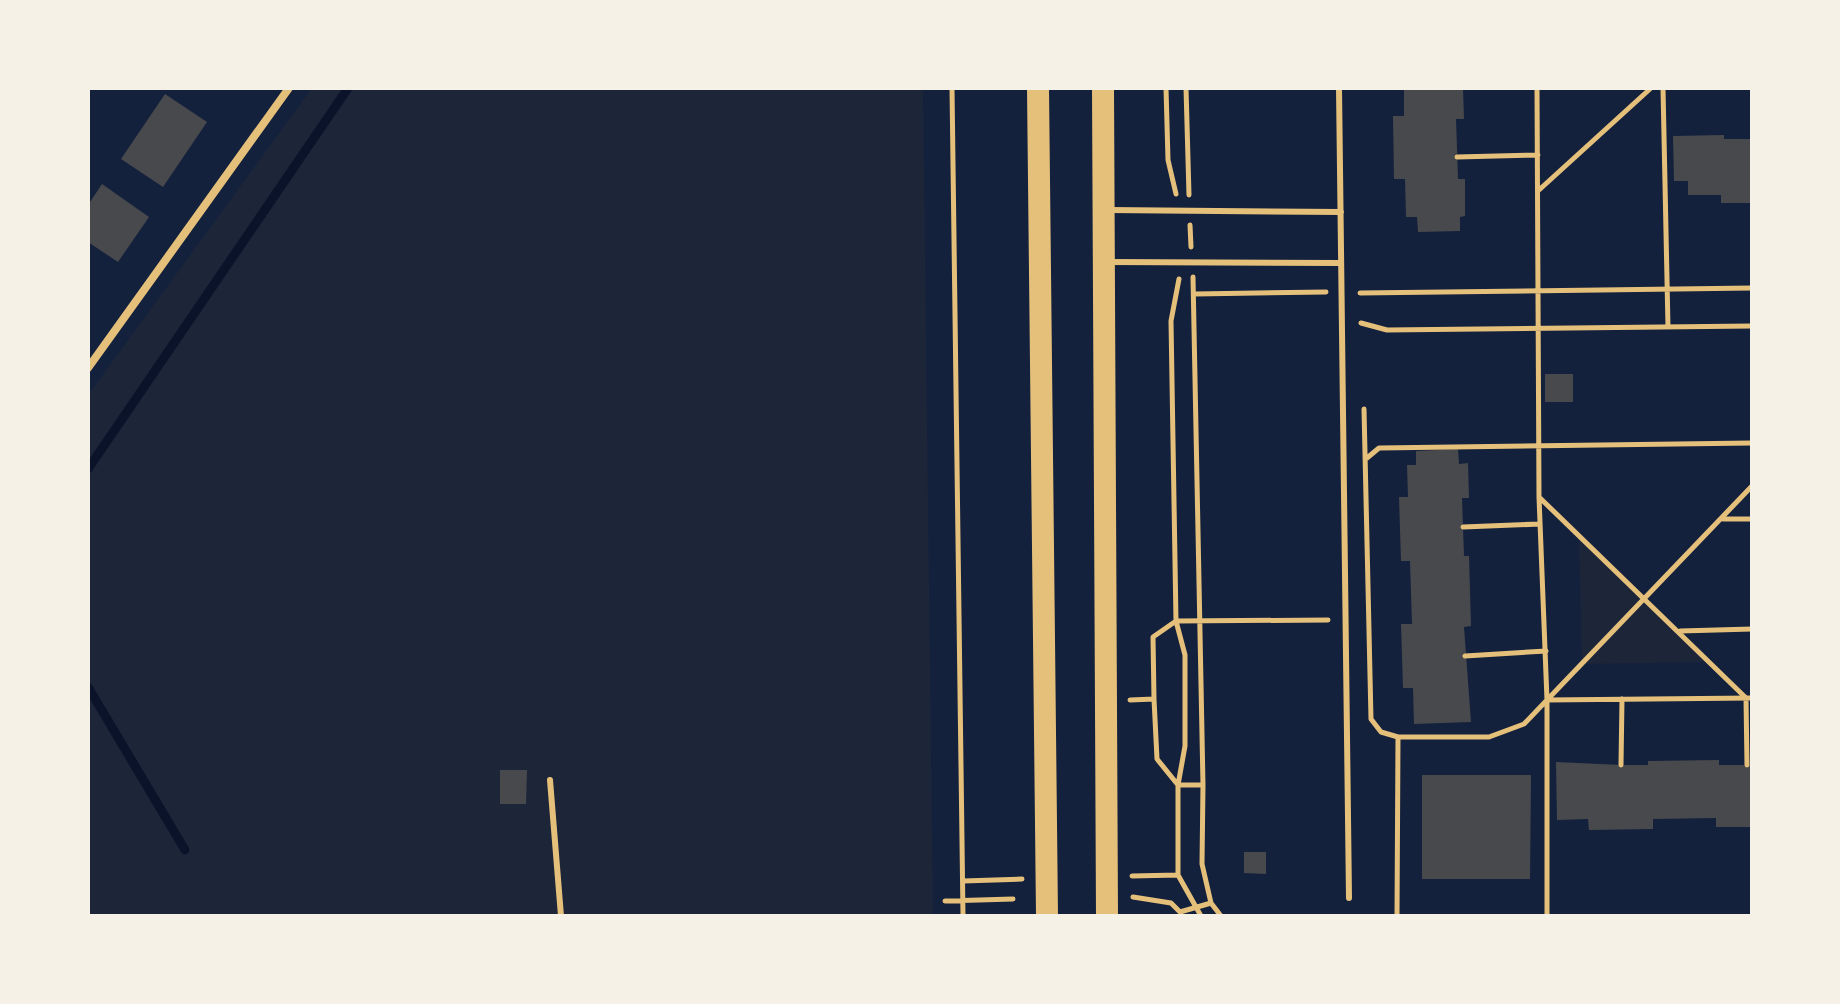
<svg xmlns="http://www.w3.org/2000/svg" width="1840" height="1004" font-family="'IBM Plex Sans',sans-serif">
<rect width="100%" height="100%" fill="#14213d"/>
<!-- green -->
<path fill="#1d2539" d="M 312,88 L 923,88 L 933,916 L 88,916 L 88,395 Z
M 1579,535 L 1712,662 L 1582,664 Z"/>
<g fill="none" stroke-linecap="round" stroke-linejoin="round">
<!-- stream -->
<path stroke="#0b132b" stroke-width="9" d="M 88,469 L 348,88
M 88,687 L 185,850"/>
</g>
<!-- building -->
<path fill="#48494c" d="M 1404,88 L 1463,88 L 1464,119 L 1456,119 L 1458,179 L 1465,179 L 1465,216 L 1460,217 L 1460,231 L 1418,232 L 1417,217 L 1406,217 L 1405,179 L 1394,179 L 1393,116 L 1404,116 Z
M 165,94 L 207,122 L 163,187 L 121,159 Z
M 1724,135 L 1724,139 L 1752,139 L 1752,203 L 1721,203 L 1721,195 L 1688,195 L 1688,181 L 1674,181 L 1673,136 Z
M 102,184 L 149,217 L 118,262 L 88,242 L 88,205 Z
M 1545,374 L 1573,374 L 1573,402 L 1545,402 Z
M 1458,449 L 1459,464 L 1468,463 L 1469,498 L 1462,498 L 1464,556 L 1469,556 L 1471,626 L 1464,627 L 1471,722 L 1414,724 L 1413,688 L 1403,688 L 1401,624 L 1412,624 L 1410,561 L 1401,561 L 1399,497 L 1408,497 L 1407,465 L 1416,465 L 1416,451 Z
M 1719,760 L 1719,765 L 1752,765 L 1752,827 L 1716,827 L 1716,818 L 1653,819 L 1653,829 L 1589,830 L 1588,819 L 1557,820 L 1556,762 L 1621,765 L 1648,765 L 1648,761 Z
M 500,770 L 527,770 L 526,804 L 500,804 Z
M 1422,775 L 1531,775 L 1530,879 L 1422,879 Z
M 1244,852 L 1266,852 L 1266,874 L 1244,873 Z"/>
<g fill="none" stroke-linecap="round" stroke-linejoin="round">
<!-- path -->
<path stroke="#e5c07b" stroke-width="5" d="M 952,88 L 963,916
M 1166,88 L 1168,160 L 1176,194
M 1186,88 L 1189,195
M 1663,88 L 1668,327
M 1457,157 L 1538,155
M 1539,190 L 1651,88
M 1190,225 L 1191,247
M 1193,277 L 1203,785 L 1202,864 L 1211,903
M 1179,279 L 1171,321 L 1176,621 L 1185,655 L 1185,746 L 1178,785 L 1178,875 L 1201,916
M 1360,293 L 1752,288
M 1195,294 L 1326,292
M 1361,323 L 1387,330 L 1752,326
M 1364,409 L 1371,719 L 1381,732 L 1398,737 L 1489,737 L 1524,724 L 1547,700 L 1539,497 L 1537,88
M 1367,458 L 1379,448 L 1752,443
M 1752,486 L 1547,700 L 1752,698
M 1540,498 L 1746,698 L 1747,765
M 1723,519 L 1752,519
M 1463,527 L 1540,524
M 1680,631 L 1752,629
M 1465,656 L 1546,651
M 1154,699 L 1153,637 L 1176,621 L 1328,620
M 1130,700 L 1154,699 L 1157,759 L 1178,785 L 1203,785
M 1621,765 L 1622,699
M 1132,876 L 1178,875
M 963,881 L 1022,879
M 1133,897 L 1171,903 L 1180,912 L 1211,903 L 1221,916
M 945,901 L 1013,899
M 1397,916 L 1398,737
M 1547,916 L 1547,701"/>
<!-- service -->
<path stroke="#e5c07b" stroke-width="6" d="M 1339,88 L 1349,898
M 1108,210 L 1341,212
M 1107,262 L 1341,263
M 550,780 L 561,916"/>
<!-- minor -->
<path stroke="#e5c07b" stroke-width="8" d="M 88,368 L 289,88"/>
<!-- trunk -->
<path stroke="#e5c07b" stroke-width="22" d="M 1038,88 L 1047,916
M 1103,88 L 1107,916"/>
</g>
<!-- border -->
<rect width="1840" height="1004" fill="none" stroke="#f6f1e7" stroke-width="180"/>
</svg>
